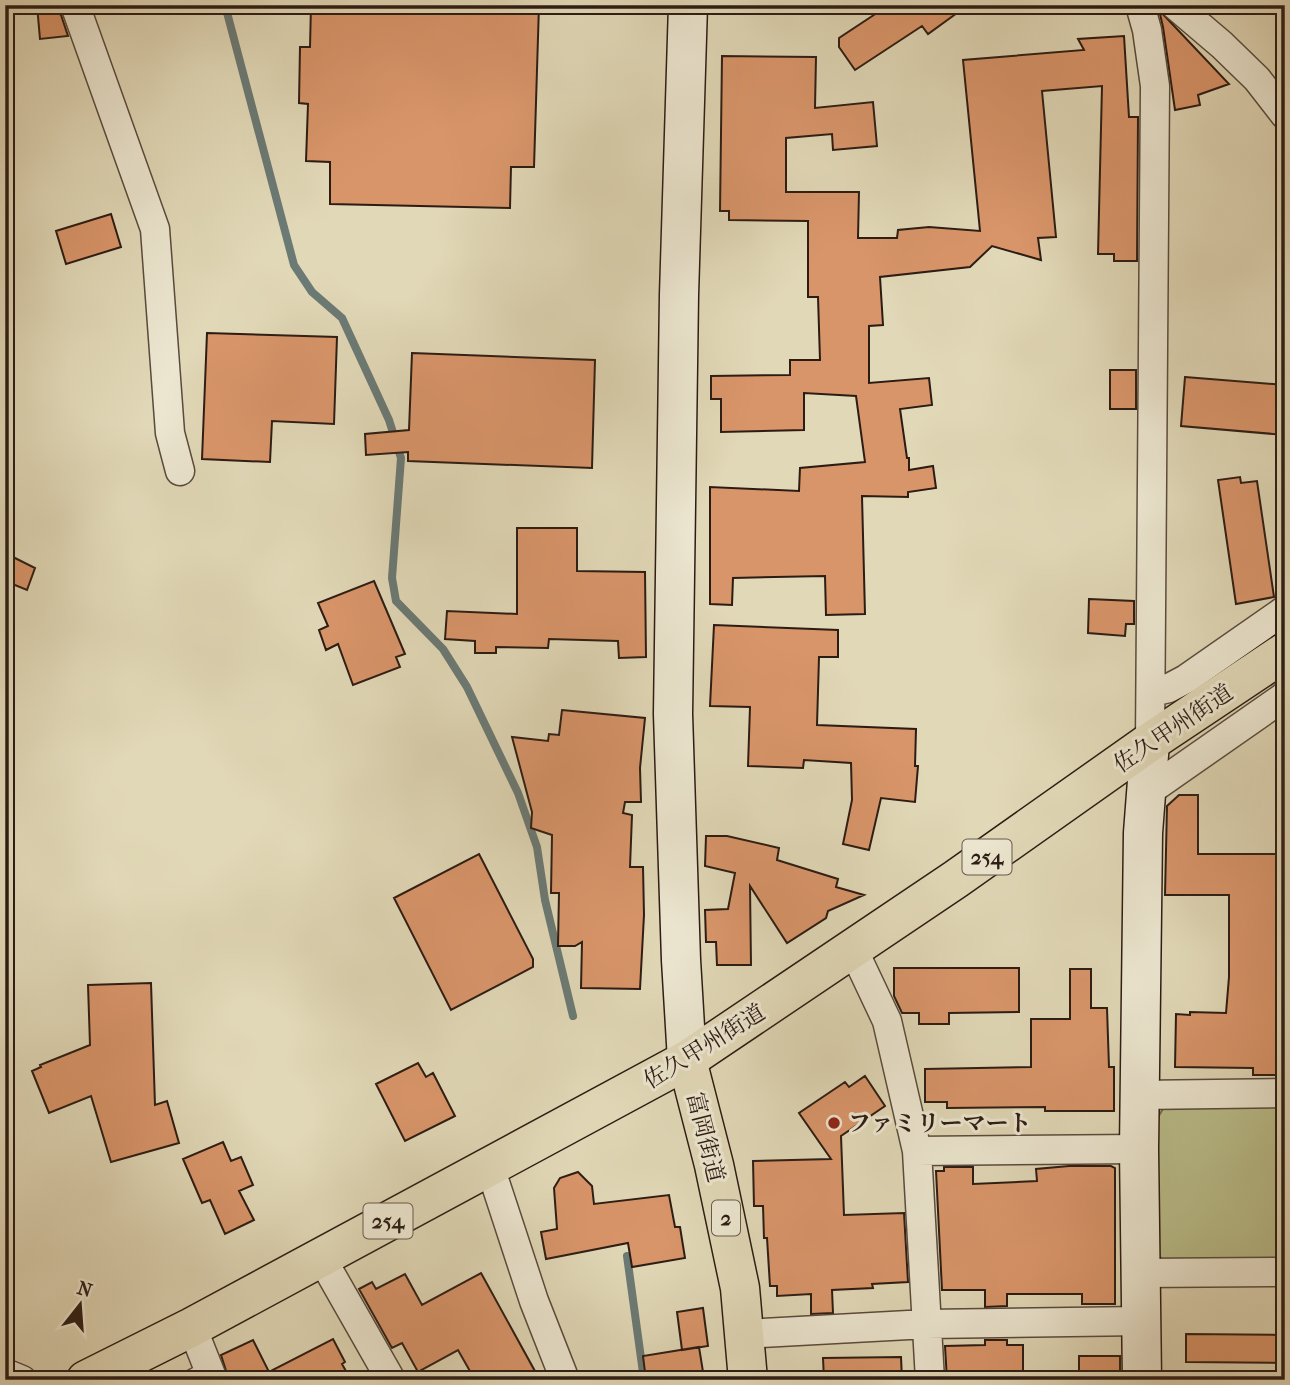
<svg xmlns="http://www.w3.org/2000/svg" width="1290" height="1385" font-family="'IM FELL French Canon','Noto Serif JP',serif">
<rect width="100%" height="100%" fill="#e1d8b7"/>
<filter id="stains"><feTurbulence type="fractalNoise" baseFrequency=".00286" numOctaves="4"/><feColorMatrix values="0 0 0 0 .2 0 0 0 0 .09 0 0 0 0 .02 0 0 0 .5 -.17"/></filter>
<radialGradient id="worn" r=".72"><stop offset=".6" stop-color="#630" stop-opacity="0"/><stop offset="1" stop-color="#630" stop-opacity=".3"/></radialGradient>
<!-- green -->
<path fill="#b9bd8a" stroke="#726c4f" stroke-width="2" d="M 1164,1107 L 1285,1107 L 1285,1263 L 1170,1263 L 1157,1256 L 1154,1124 Z"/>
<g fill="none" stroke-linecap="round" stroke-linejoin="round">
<!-- stream -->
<path stroke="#6b7a75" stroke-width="8" d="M 225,5 L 294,265 L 312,292 L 342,318 L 389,420 L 401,458 L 392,578 L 396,601 L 443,649 L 467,687 L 518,793 L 537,847 L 545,900 L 573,1016
M 627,1256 L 644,1380"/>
</g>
<!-- building -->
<path fill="#d9956a" stroke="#2c1c14" stroke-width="2" d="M 37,5 L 43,5 L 61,15 L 68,36 L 40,39 Z
M 311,5 L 539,5 L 534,167 L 511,167 L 510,208 L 330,204 L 330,162 L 306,161 L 308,104 L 299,103 L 300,47 L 310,47 Z
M 889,5 L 968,5 L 928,34 L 922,26 L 855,70 L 839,47 L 839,38 Z
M 1159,10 L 1229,84 L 1198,95 L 1200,105 L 1175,110 L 1163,27 Z
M 1124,36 L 1129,117 L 1138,117 L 1137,261 L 1114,261 L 1114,254 L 1098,254 L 1102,86 L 1042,91 L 1056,237 L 1038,238 L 1041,260 L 992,246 L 970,267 L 880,277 L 883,325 L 869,326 L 869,383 L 929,378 L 932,405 L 900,409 L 907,458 L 909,458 L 909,470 L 933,466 L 936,488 L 908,492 L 908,497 L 862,496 L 865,614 L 826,615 L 825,576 L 733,578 L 732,605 L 710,604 L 710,487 L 799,491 L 800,468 L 865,462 L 856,396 L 804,393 L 804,430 L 721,432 L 721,399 L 711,399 L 711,376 L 790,375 L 790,360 L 820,360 L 818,297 L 808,297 L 808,221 L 729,220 L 729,211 L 720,211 L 722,56 L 816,57 L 815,108 L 873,102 L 877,146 L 833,150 L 832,134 L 786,138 L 786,192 L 859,192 L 858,238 L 897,238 L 898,230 L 929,227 L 980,231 L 963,60 L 1084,50 L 1078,39 Z
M 111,214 L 121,247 L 66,264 L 56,231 Z
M 207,333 L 337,337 L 334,424 L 272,421 L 270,462 L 202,459 Z
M 412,353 L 595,360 L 592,468 L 408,461 L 408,452 L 366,455 L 365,434 L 409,430 Z
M 1110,370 L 1136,370 L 1136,409 L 1110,409 Z
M 1185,377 L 1285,385 L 1285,435 L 1181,426 Z
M 1240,477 L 1241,483 L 1257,481 L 1274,597 L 1236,604 L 1218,480 Z
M 517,528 L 577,528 L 577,571 L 645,572 L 646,657 L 619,658 L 618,641 L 549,639 L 548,648 L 496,647 L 496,653 L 475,653 L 475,641 L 445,639 L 447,611 L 517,614 Z
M 5,553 L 35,568 L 27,590 L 5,581 Z
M 374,581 L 405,654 L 396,657 L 400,667 L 353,685 L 338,644 L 326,650 L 319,630 L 328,626 L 318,603 Z
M 1089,599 L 1134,601 L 1134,624 L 1126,624 L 1125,636 L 1088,633 Z
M 714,625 L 838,630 L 838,657 L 819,657 L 817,725 L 916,729 L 915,766 L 918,766 L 915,802 L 881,798 L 869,850 L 843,844 L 852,800 L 851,763 L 804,760 L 803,768 L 748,766 L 750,707 L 710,706 Z
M 562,710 L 645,718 L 640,768 L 641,802 L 625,802 L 623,813 L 632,815 L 630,867 L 643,867 L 644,915 L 640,989 L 581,988 L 582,942 L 575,946 L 558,946 L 559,893 L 551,893 L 552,835 L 531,828 L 532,812 L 512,737 L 548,741 L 549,734 L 559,735 Z
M 1179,795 L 1198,795 L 1198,854 L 1285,854 L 1285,1075 L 1253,1075 L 1253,1068 L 1175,1067 L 1176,1014 L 1190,1015 L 1190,1012 L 1226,1013 L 1229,977 L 1229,895 L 1165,895 L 1167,806 Z
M 706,836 L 727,836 L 779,848 L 777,860 L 838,879 L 836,887 L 864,895 L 828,911 L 826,918 L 787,943 L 750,886 L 751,965 L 717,965 L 716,942 L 706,942 L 705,910 L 728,909 L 735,873 L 705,866 Z
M 479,854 L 533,959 L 533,967 L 451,1010 L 394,898 Z
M 894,968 L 1019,968 L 1019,1012 L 949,1013 L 949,1024 L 919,1024 L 919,1013 L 902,1013 L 894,996 Z
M 1070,969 L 1091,969 L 1091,1008 L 1107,1008 L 1109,1067 L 1114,1067 L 1114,1111 L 1045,1111 L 1045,1107 L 947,1108 L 947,1102 L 925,1102 L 925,1069 L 1031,1067 L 1031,1019 L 1070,1019 Z
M 151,983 L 155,1105 L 167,1101 L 179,1143 L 111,1162 L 91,1096 L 49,1113 L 32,1071 L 41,1067 L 40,1065 L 90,1045 L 88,985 Z
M 418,1063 L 426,1077 L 433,1073 L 455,1116 L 405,1141 L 376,1084 Z
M 865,1076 L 885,1106 L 841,1136 L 844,1215 L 904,1213 L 908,1282 L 872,1284 L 873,1288 L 832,1290 L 833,1313 L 811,1314 L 811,1294 L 777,1296 L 777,1286 L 770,1286 L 767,1238 L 764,1238 L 763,1206 L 754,1206 L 753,1161 L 831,1159 L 799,1113 L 845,1082 L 849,1087 Z
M 223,1142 L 231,1161 L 241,1157 L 253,1185 L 239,1191 L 254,1220 L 225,1234 L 210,1200 L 202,1203 L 183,1159 Z
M 1069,1166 L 1111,1166 L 1115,1168 L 1115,1304 L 1082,1304 L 1082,1294 L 1007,1294 L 1007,1306 L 985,1307 L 985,1290 L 942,1290 L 936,1171 L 944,1171 L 944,1167 L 973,1167 L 973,1184 L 1037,1181 L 1036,1169 Z
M 578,1172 L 592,1186 L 594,1204 L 669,1195 L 675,1227 L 680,1227 L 685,1258 L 632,1267 L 628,1243 L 546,1259 L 541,1232 L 557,1229 L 554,1188 L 560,1178 Z
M 481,1273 L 536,1373 L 524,1380 L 475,1380 L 458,1350 L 418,1372 L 402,1343 L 392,1348 L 359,1289 L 372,1282 L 376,1289 L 405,1274 L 422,1305 Z
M 703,1308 L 708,1346 L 682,1350 L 677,1312 Z
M 1186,1334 L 1285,1335 L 1285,1363 L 1186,1362 Z
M 333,1339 L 345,1362 L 342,1364 L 351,1380 L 229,1380 L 221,1355 L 253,1340 L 269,1372 Z
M 985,1340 L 1007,1340 L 1007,1345 L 1023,1345 L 1023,1380 L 947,1380 L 945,1346 L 985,1345 Z
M 699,1347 L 704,1378 L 646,1380 L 643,1356 Z
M 1079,1356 L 1120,1356 L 1120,1380 L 1079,1380 Z
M 901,1357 L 902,1380 L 824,1380 L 823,1358 Z"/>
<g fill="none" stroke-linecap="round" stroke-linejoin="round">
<defs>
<path id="lane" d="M 186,1380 L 208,1368"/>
<path id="street" d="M 75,5 L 155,229 L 170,433 L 180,471
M 1140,5 L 1147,30 L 1155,86 L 1150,742
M 1175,5 L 1222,45 L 1257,79 L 1285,115
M 1152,692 L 1169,688 L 1186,679 L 1285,610
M 1146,793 L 1285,696
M 853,949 L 887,1021 L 917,1151 L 930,1380
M 1140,1095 L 1285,1093
M 917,1151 L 1139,1149
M 490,1167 L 534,1301 L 565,1380
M 321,1257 L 391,1380
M 1141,1273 L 1285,1272
M 192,1327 L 213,1380
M 745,1334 L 927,1324 L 1142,1321
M 5,1373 L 22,1380"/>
<path id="secondary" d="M 687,1060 L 681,960 L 673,714 L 679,295 L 688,5
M 1142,1380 L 1139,1149 L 1143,833 L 1150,742"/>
<path id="primary" d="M 687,1060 L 714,1165 L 740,1288 L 748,1380"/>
<path id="highway" d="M 86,1380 L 192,1327 L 687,1060 L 956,879 L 1150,742 L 1285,652"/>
</defs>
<!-- lane casing -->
<use href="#lane" stroke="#594b3d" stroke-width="17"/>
<!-- street casing -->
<use href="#street" stroke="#594b3d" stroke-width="31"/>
<!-- secondary casing -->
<use href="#secondary" stroke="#2c1c14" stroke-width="41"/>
<!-- primary casing -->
<use href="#primary" stroke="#2c1c14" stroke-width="41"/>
<!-- highway casing -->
<use href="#highway" stroke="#2c1c14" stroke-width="41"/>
<!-- lane -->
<use href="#lane" stroke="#ece6d0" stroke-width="14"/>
<!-- street -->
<use href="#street" stroke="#ece6d0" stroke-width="28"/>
<!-- secondary -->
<use href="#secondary" stroke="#ece6d0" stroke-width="38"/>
<!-- primary -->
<use href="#primary" stroke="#e1d8b7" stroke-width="38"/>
<!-- highway -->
<use href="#highway" stroke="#e1d8b7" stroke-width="38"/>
</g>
<!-- markers -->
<circle fill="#8f2418" stroke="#ece6d0" stroke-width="2.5" cx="834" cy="1123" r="7"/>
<g text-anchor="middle" stroke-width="6" stroke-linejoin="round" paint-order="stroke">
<!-- shield labels -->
<g fill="#ece6d0" stroke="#66594c" stroke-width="2">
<rect x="962.5" y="839.5" width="49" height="35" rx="5"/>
<rect x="712" y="1200.5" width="28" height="35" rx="5"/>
<rect x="363.5" y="1203.5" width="49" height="35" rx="5"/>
</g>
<g font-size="21" font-weight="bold" fill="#2c1c14">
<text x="987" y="864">254</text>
<text x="726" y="1225">2</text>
<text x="388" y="1228">254</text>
</g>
<!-- street labels -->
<g font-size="23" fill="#2c1c14" stroke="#ece6d0">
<text transform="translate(1173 728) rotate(-34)" y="8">佐久甲州街道</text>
<text transform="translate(704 1046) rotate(-32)" y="8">佐久甲州街道</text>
<text transform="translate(706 1137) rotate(76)" y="8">富岡街道</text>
</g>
<!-- poi labels -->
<g font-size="23" font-weight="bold" fill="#2c1c14" stroke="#ece6d0" text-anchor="start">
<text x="848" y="1131">ファミリーマート</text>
</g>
</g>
<!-- margin -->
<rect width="1290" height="1385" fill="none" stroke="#e1d8b7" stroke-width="28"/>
<rect x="7" y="7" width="1276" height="1371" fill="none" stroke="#2c1c14" stroke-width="3.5"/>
<rect x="14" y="14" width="1262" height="1357" fill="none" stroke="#2c1c14" stroke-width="2"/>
<!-- north arrow -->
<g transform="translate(80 1305) rotate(17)" stroke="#ece6d0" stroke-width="5" paint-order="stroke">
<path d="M0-5L12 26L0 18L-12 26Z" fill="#2c1c14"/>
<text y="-10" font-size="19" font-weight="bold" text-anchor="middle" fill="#2c1c14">N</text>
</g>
<rect width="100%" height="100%" filter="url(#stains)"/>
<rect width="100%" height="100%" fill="url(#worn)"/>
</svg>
